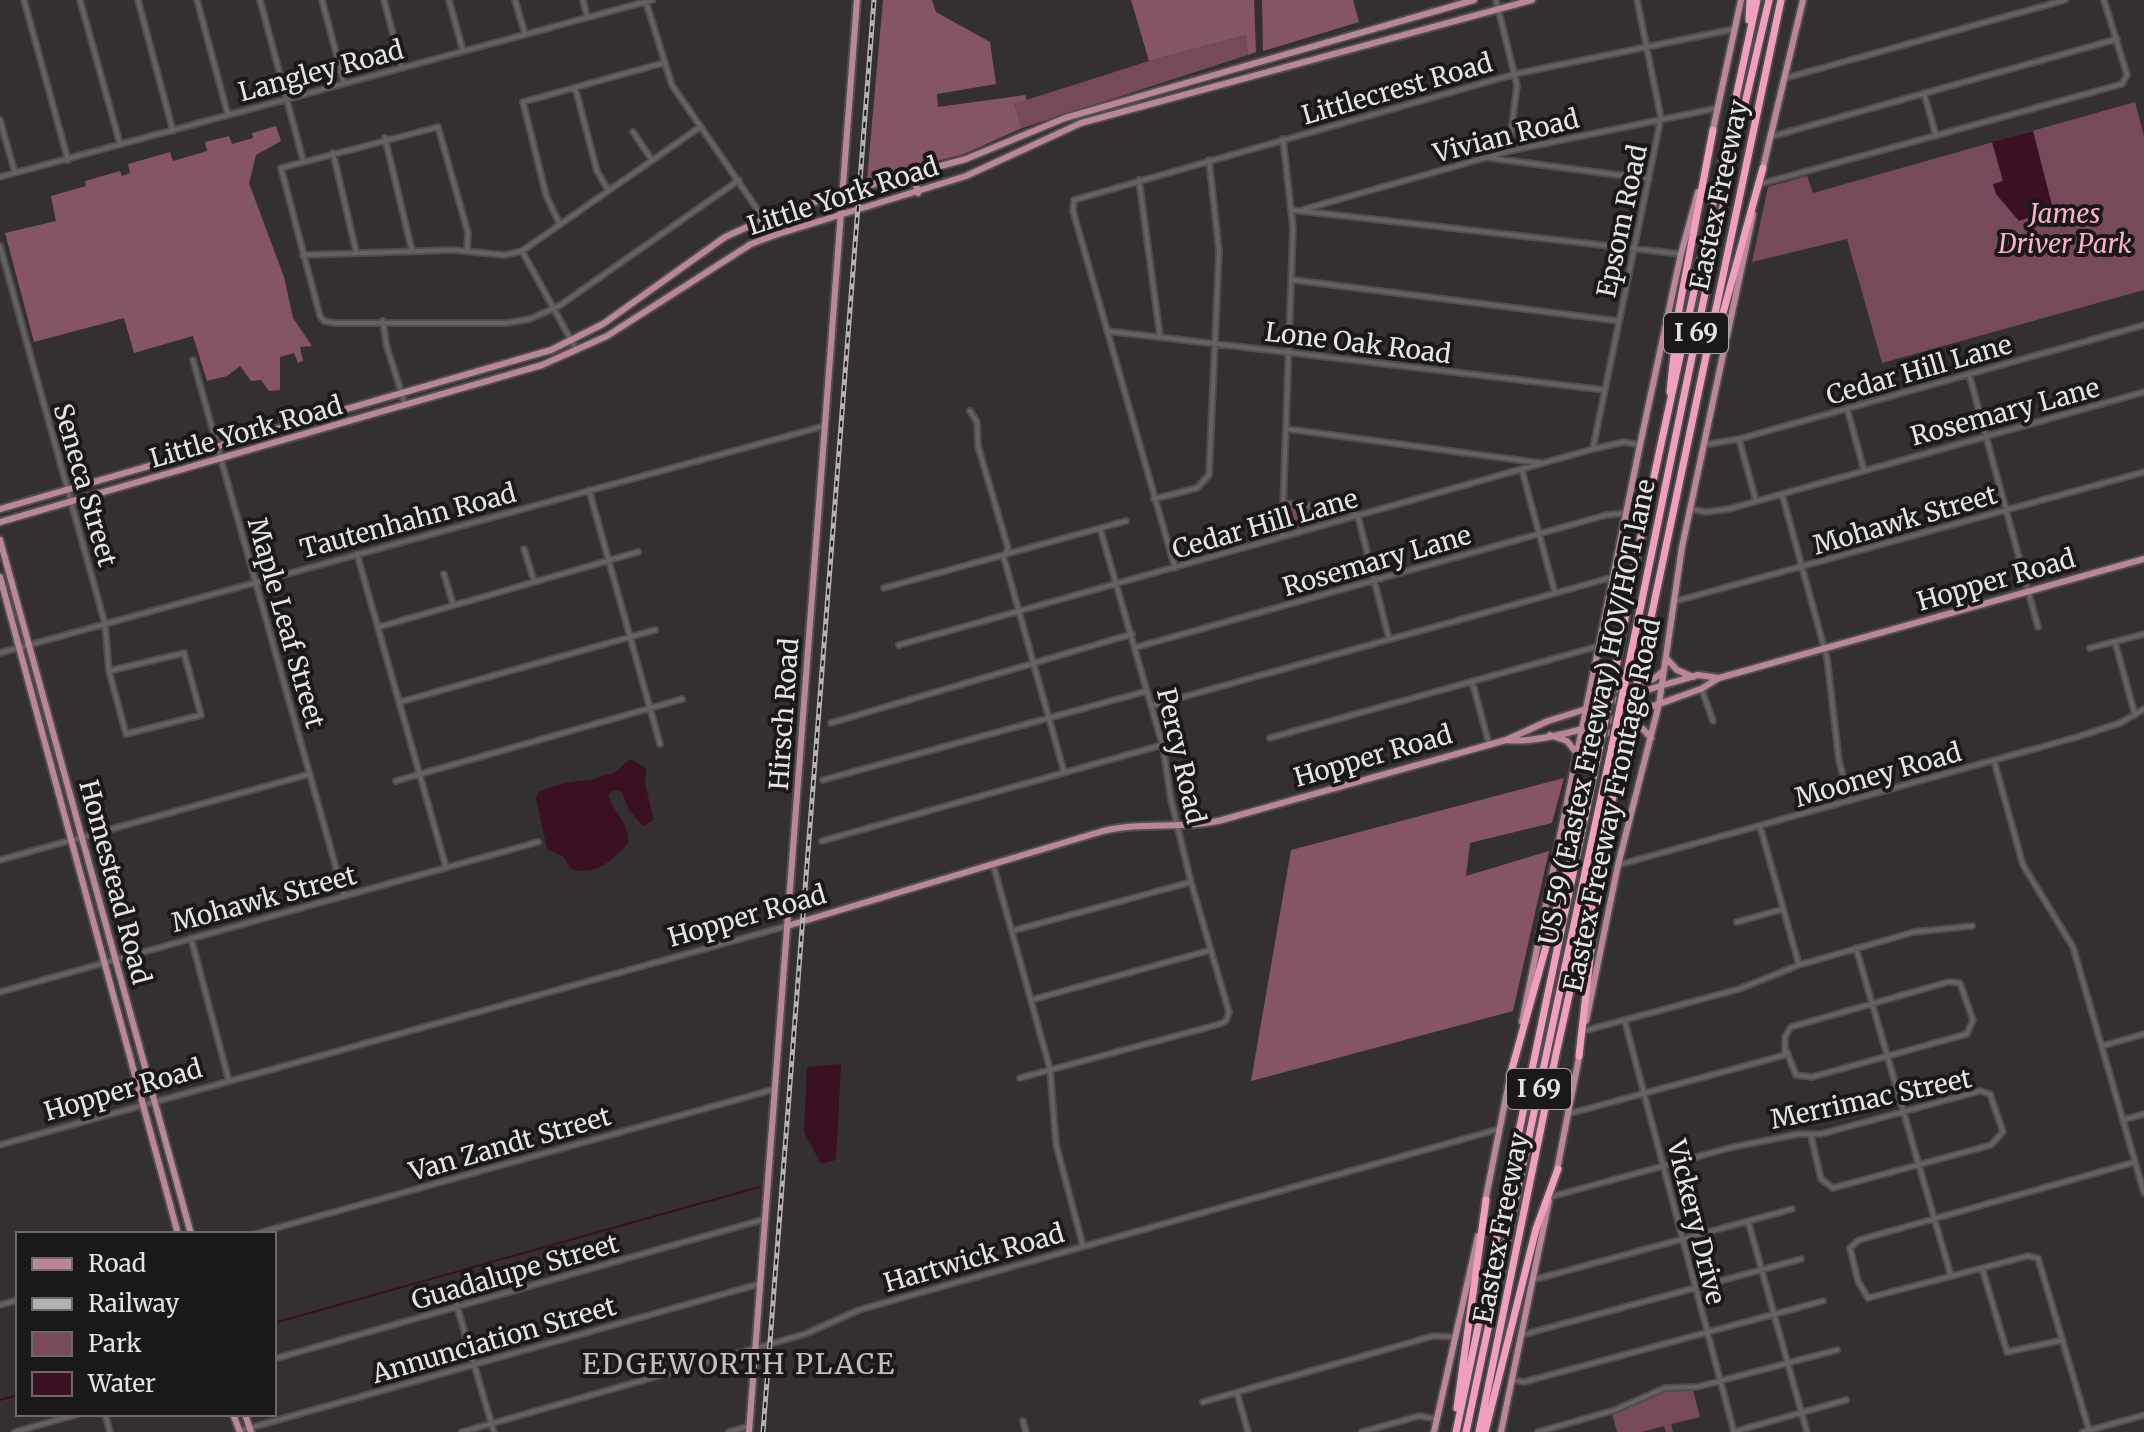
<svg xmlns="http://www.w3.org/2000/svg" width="2144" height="1432" font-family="Merriweather,serif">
<rect width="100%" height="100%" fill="#343031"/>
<!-- green -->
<path fill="#774a5b" d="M 1246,35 L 1248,55 L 1022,128 L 1014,104 L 1149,61 Z
M 2135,102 L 2144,136 L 2144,290 L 1882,363 L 1847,239 L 1752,262 L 1768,187 L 1807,176 L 1813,193 Z
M 1288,507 L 1350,514 L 1287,531 Z
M 1676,1389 L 1693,1390 L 1700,1417 L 1671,1424 L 1673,1432 L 1666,1432 L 1664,1426 L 1642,1432 L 1617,1432 L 1612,1414 L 1650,1395 Z"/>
<!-- forest -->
<path fill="#855467" d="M 883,0 L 932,0 L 936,12 L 990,42 L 996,84 L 937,94 L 938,107 L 1025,95 L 1027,100 L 1014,104 L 1022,128 L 964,154 L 867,179 Z
M 1131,0 L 1254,0 L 1256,52 L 1248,55 L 1246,35 L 1149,61 Z
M 1262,0 L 1353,0 L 1359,22 L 1263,51 Z
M 276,126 L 281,141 L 256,155 L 249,183 L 284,277 L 293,318 L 312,346 L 300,347 L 303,361 L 298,363 L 294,353 L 280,357 L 280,390 L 269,391 L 261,380 L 251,381 L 240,366 L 227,376 L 207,381 L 193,336 L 134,353 L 124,318 L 34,342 L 5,233 L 56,221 L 51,196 L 86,186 L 85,181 L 120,171 L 122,176 L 130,173 L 128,164 L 170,152 L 173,161 L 207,151 L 205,142 L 229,136 L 232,144 L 253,138 L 252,133 Z
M 1564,778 L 1552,823 L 1470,843 L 1466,876 L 1549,851 L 1513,1011 L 1251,1081 L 1291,850 Z"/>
<!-- water -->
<path fill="#3a1023" d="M 2033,131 L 2053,209 L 2019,221 L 1996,194 L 1993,184 L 2003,181 L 1992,142 Z
M 630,759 L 646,768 L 645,784 L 654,820 L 643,826 L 629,810 L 622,792 L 615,790 L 609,794 C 611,812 630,821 628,843 C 614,860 593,878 570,868 L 564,857 L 547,849 L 536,798 L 539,792 C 557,784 569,781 589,780 C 597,780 604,774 613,774 Z
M 841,1064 L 836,1160 L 821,1164 L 804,1132 L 807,1067 Z"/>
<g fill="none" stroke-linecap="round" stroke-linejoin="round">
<!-- stream -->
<path stroke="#3a1023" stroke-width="2" d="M 274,1323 L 759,1187
M 0,1400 L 18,1395"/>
<defs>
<path id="minor" d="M 24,0 L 68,160
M 80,0 L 120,144
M 138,0 L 173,131
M 197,0 L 228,115
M 260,0 L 303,160
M 322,0 L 344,83
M 384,0 L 402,68
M 449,0 L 463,51
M 515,0 L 525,34
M 583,0 L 587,17
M 1496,0 L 1517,85 L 1509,150
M 646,2 L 672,85 L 775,235
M 1786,78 L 2065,0
M 575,87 L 597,171 L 608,190
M 1924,93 L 1936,136
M 0,120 L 15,173
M 633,132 L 652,160
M 1770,137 L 2117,39
M 385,138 L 412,251
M 333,153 L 356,251
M 1489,158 L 1649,179
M 0,177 L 652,0
M 1139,180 L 1160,336
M 1760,184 L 2122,84 L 2127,75 L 2104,0
M 1305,209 L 1509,151 L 1718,108
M 1292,210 L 1681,254
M 560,225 L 546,195 L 523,102 L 663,63
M 0,246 L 105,624 L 109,671 L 126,734 L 201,715 L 184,653 L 109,671
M 467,251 L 468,233 L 438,127 L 281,168 L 320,316 L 324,321 L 334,323 L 507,323 L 530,319 L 559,306 L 739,180
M 522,251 L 577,351
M 303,255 L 453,250 L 505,255 L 522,251 L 700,127
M 1293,280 L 1619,321
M 383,321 L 386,344 L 405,404
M 1107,331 L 1605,390
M 193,360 L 344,896
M 1969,374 L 2038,627
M 1847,408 L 1864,470
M 970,411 L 977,422 L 978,446 L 1008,548 L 1004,558 L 1064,772
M 1287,429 L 1541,463
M 1739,439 L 1756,501
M 1703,445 L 1739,439 L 2144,325
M 1593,448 L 1661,118 L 1637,0
M 1522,470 L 1555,593
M 589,490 L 660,744
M 1782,494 L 1827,658 L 1839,761 L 1850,801
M 1154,499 L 1197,488 L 1209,475 L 1219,251 L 1209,160
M 1284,503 L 1352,511 L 1358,516
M 1691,509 L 1706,512 L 1729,509 L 2144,392
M 1358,516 L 1389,639
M 1282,537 L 1293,228 L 1283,139
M 524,549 L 534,581
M 357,554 L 446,867
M 1175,568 L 1073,211 L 1074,200 L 1515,74 L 1734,29
M 444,574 L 453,604
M 884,588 L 1126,521
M 1676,601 L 2144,472
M 379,627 L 638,552
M 2115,642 L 2135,715
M 899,645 L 1593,449 L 1624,442 L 1640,445
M 1137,647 L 1606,515 L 1626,513
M 2090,648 L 2144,634
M 0,653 L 824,426
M 1472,681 L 1489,744
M 1702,690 L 1713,721
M 400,702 L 655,630
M 1151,706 L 1613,577
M 831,723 L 1132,634
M 1270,738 L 1599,646
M 1994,761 L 2023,865 L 2073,947 L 2144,1193
M 823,780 L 1147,691
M 396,781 L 682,699
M 1760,826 L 1799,965
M 822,841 L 1162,745
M 0,860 L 310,774
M 993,864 L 1050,1069 L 1056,1144 L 1083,1246
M 1618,865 L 2077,737 L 2120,723 L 2144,709
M 1737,922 L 1783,909
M 1012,931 L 1191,882
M 191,938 L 229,1081
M 1856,948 L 1951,1276
M 0,992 L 538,842
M 1031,1000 L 1211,950
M 1625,1022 L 1734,1432
M 1584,1031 L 1739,989 L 1799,965 L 1914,932 L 1972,926
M 2102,1046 L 2144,1034
M 1020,1078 L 1220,1024 L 1226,1021 L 1229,1012 L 1191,882 L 1171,800 L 1163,747 L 1100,528
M 1568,1114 L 1785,1055 L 1785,1037 L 1791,1027 L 1948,982 L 1960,983 L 1973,1020 L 1967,1034 L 1812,1077 L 1796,1075 L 1787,1052
M 2123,1120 L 2144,1114
M 0,1145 L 787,926
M 1550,1197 L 1733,1147 L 1799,1134 L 1821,1134 L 1980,1091 L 1990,1094 L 2003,1132 L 1991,1145 L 1833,1188 L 1821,1179 L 1811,1136
M 1748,1221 L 1807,1432
M 255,1234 L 775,1089
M 1982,1268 L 2007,1352 L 2063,1340
M 1533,1280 L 1792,1209
M 451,1286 L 494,1432
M 0,1305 L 18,1300
M 1522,1335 L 1801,1259
M 274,1359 L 765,1219
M 1512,1380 L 1524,1382 L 1823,1301
M 1237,1393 L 1248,1432
M 1203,1402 L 1433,1336 L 1456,1337
M 105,1414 L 110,1432
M 1023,1421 L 1026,1432
M 2089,1430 L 2038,1258 L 2028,1256 L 1868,1298 L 1858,1281 L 1850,1248 L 1859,1240 L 2135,1162
M 239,1431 L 759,1284
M 15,1432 L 78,1414
M 462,1432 L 805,1334 L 859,1310 L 1499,1129
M 729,1432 L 749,1426
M 1362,1432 L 1419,1416 L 1436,1419
M 1538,1432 L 1615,1410 L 1665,1388 L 1697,1387 L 1837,1350
M 1733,1432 L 1846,1400
M 2083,1432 L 2144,1415"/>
<path id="major" d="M 1712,134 L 1741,0
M 1762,172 L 1803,0
M 913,173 L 918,193
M 0,509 L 551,350 L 603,324 L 725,237 L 765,219 L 845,192 L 966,159 L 1065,118 L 1474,0
M 0,522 L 542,365 L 607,336 L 751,244 L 775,235 L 966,176 L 1081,123 L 1532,0
M 0,540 L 191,1234
M 0,577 L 178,1234
M 1666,658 L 1677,670 L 1693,677
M 1594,684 L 1606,691 C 1624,689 1650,686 1663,671
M 1550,735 L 1567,741 L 1579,756
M 1506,740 C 1553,746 1654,705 1701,689 L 1719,678 L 2144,559
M 1583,744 L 1593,736 L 1637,727 L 1643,729 L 1651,738
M 787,926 L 1103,831 C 1143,821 1182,830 1222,820 L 1506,740 L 1548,721 L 1660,686 L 1698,675 L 1719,678
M 1586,1021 L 1618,865 L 1659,704 L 1682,547 L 1753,214
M 1522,1022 L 1640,445 L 1681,254 L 1698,192
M 1557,1170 L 1580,1052
M 1485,1202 L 1511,1072
M 233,1414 L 240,1432
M 245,1414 L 251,1432
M 749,1432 L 857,0
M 1434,1432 L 1478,1236
M 1501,1432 L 1549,1201"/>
<path id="highway" d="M 1749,20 L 1750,0
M 1709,351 L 1715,342 L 1763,168
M 1670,392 L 1679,309 L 1713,130
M 1641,665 L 1781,0
M 1628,668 L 1737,138 L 1769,0
M 1615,672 L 1636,560 L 1757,0
M 1579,1056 L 1598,888
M 1510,1076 L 1569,864 L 1576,853
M 1457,1408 L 1486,1200
M 1456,1432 L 1599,750
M 1466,1432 L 1612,746
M 1479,1432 L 1556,1054 L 1625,742
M 1485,1432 L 1536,1229 L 1558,1169"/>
</defs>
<!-- minor casing -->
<use href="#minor" stroke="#504d4e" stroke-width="8"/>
<!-- major casing -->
<use href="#major" stroke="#504d4e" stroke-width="10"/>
<!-- highway casing -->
<use href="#highway" stroke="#504d4e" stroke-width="11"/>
<!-- minor -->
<use href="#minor" stroke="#656162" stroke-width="4"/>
<!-- major -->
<use href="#major" stroke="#b9869a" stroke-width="6"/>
<!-- highway -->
<use href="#highway" stroke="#f19fbf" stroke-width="7"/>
<defs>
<path id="rail" d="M 763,1432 L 874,0"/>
</defs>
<!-- rail casing -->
<use href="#rail" stroke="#b4b1b2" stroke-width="5"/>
<!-- rail -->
<use href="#rail" stroke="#1a1819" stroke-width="2" stroke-dasharray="6" stroke-linecap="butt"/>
<defs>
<path id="highway-bridge" d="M 1625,742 L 1641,665
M 1612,746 L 1628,668
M 1599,750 L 1615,672"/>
</defs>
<!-- highway-bridge casing -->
<use href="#highway-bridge" stroke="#504d4e" stroke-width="11" stroke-linecap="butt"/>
<!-- highway-bridge -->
<use href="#highway-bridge" stroke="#f19fbf" stroke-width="7"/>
</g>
<g text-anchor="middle" stroke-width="8" stroke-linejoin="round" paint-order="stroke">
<!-- shield labels -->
<g fill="#1a1819" stroke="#a9a6a7" stroke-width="2">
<rect x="1664" y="313" width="64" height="40" rx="6"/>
<rect x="1507" y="1069" width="64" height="40" rx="6"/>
</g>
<g font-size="24" font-weight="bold" fill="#e6e3e4">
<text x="1696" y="341">I 69</text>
<text x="1539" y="1097">I 69</text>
</g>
<!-- street labels -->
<g font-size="26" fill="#e6e3e4" stroke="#1a1819">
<text transform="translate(321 71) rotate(-15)" y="9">Langley Road</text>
<text transform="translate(1397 89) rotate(-16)" y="9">Littlecrest Road</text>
<text transform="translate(1506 136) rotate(-14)" y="9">Vivian Road</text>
<text transform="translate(1719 195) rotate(-78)" y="9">Eastex Freeway</text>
<text transform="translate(843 196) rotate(-18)" y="9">Little York Road</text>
<text transform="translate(1622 221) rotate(-78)" y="9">Epsom Road</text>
<text transform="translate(1358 343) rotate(7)" y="9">Lone Oak Road</text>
<text transform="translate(1919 370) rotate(-16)" y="9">Cedar Hill Lane</text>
<text transform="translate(2005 412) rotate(-15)" y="9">Rosemary Lane</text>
<text transform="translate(246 432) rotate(-16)" y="9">Little York Road</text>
<text transform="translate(85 485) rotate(74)" y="9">Seneca Street</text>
<text transform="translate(1905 520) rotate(-16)" y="9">Mohawk Street</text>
<text transform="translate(408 521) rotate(-15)" y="9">Tautenhahn Road</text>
<text transform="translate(1265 524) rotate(-16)" y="9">Cedar Hill Lane</text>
<text transform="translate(1377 561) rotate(-16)" y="9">Rosemary Lane</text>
<text transform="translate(1996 580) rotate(-16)" y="9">Hopper Road</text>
<text transform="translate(286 623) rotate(74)" y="9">Maple Leaf Street</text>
<text transform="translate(1597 712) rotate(-78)" y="9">US 59 (Eastex Freeway) HOV/HOT lane</text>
<text transform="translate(784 714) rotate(-86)" y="9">Hirsch Road</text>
<text transform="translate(1181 756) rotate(77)" y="9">Percy Road</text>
<text transform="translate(1373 756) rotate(-16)" y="9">Hopper Road</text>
<text transform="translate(1878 775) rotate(-16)" y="9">Mooney Road</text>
<text transform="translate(1612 805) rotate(-78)" y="9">Eastex Freeway Frontage Road</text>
<text transform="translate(115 882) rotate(75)" y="9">Homestead Road</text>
<text transform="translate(264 899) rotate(-15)" y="9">Mohawk Street</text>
<text transform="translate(747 916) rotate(-16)" y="9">Hopper Road</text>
<text transform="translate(123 1090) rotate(-16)" y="9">Hopper Road</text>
<text transform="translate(1871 1099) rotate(-12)" y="9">Merrimac Street</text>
<text transform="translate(510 1144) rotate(-16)" y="9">Van Zandt Street</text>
<text transform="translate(1696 1222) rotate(76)" y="9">Vickery Drive</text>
<text transform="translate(1501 1228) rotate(-79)" y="9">Eastex Freeway</text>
<text transform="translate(974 1258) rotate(-16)" y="9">Hartwick Road</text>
<text transform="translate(515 1272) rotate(-16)" y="9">Guadalupe Street</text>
<text transform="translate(494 1340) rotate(-16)" y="9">Annunciation Street</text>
</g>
<!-- park labels -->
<g font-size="26" font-style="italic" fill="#feafcd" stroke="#1a1819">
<text x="2065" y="223">James<tspan x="2065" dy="30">Driver Park</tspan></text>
</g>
<!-- neighbourhood labels -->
<g font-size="28" letter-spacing="2" fill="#c3bfc0" stroke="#1a1819">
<text x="739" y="1374">EDGEWORTH PLACE</text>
</g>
</g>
<!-- legend -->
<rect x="16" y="1232" width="260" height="184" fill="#1a1819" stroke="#6c696a" stroke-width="2"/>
<rect x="32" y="1258" width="40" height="12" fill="#b9869a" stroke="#6c696a" stroke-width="2"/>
<text x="88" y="1272" font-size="24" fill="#e6e3e4">Road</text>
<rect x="32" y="1298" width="40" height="12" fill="#b4b1b2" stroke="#6c696a" stroke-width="2"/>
<text x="88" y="1312" font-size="24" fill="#e6e3e4">Railway</text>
<rect x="32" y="1332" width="40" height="24" fill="#774a5b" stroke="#6c696a" stroke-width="2"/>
<text x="88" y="1352" font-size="24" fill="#e6e3e4">Park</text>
<rect x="32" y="1372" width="40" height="24" fill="#3a1023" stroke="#6c696a" stroke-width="2"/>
<text x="88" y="1392" font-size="24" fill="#e6e3e4">Water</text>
</svg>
